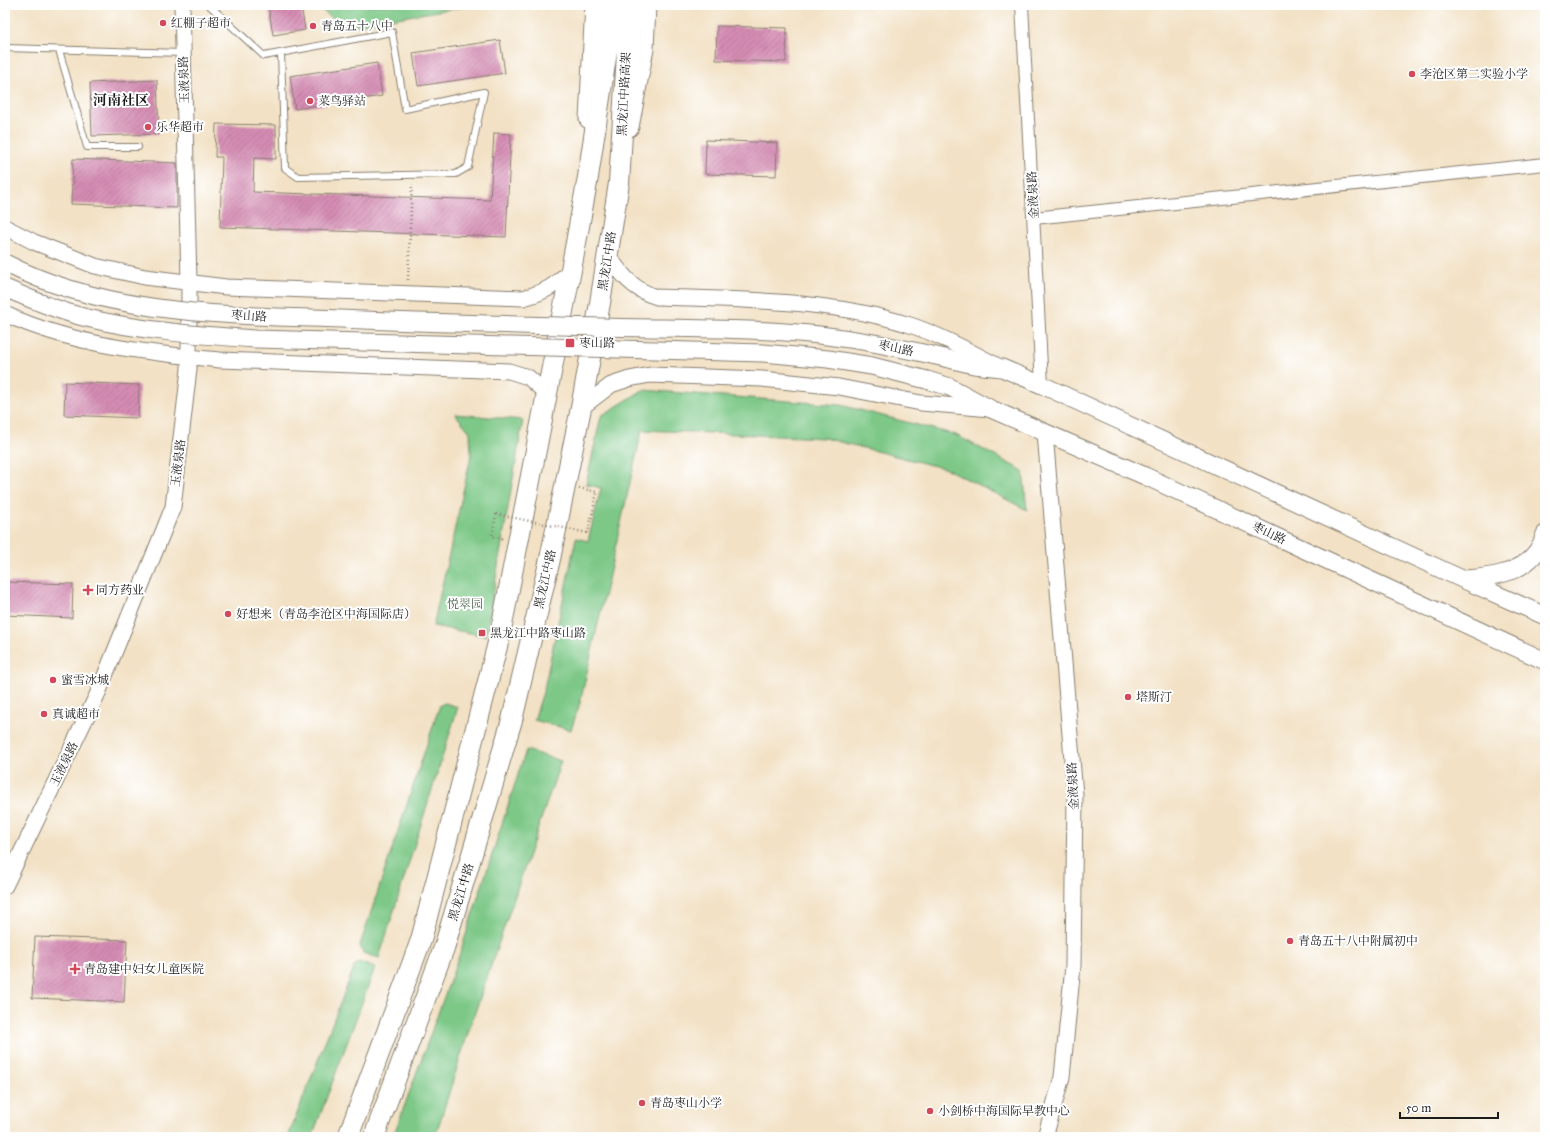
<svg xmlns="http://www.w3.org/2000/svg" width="1550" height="1142" font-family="'IM FELL Great Primer','Noto Serif SC',serif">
<defs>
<pattern id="building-hatch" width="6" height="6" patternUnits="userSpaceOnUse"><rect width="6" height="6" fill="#d58cb4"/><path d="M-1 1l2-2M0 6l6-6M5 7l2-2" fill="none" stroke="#ac7292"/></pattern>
</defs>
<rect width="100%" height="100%" fill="#fff"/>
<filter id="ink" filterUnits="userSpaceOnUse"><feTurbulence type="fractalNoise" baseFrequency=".025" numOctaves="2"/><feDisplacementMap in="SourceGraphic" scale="8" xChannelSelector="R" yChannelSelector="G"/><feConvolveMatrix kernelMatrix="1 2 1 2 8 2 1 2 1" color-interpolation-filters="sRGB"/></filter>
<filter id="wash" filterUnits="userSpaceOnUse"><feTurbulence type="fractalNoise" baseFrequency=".012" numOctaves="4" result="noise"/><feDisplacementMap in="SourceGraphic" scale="16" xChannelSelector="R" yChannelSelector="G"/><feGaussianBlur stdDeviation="0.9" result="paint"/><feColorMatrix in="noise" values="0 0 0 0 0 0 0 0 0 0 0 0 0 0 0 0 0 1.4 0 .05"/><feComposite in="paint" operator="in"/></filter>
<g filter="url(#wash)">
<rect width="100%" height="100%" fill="#f2e1c4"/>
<!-- green -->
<path fill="#7dc887" stroke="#4c7252" d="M 322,5 L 473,5 L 345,27 L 323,11 Z
M 643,390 L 841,405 L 956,435 L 1023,471 L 1027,510 L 947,469 L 824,438 L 642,430 L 580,703 L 571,730 L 534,720 L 544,689 L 576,538 L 588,541 L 601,488 L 586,484 L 601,416 Z
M 455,414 L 523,420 L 486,636 L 433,626 L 471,456 L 470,432 Z
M 445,703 L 458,707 L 379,958 L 363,953 L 360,945 L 440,705 Z
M 526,750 L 561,761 L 469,1030 L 435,1137 L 393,1137 L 459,956 Z
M 359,962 L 375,968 L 312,1137 L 288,1137 L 355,965 Z"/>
<g id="blocks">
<!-- building -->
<path fill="url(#building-hatch)" d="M 268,5 L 301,5 L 305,30 L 273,35 Z
M 717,26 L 787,28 L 786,62 L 716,60 Z
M 500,40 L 505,73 L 418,86 L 413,53 Z
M 377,63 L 382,96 L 295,109 L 290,76 Z
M 157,80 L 159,134 L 92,136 L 90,83 Z
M 216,124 L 276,125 L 276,159 L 254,158 L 253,192 L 490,200 L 494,133 L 511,134 L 506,237 L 220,227 L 222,157 L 215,157 Z
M 706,140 L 777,143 L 776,176 L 705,174 Z
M 73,159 L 177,163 L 177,208 L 71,204 Z
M 65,382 L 139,385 L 138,418 L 64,415 Z
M 5,582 L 73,584 L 72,618 L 5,615 Z
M 35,937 L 127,940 L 124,1002 L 32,998 Z"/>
</g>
</g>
<g filter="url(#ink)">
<use href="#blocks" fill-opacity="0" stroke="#877e70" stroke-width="1"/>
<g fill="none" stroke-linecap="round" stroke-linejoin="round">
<defs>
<path id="service" d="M 209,5 L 264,56 L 392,32 L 405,109 L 484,92 L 468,167 L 456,174 L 298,177 L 285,168 L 281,53
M 5,48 L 183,53
M 59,50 L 87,147 L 138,147"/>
<path id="minor" d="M 1022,5 L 1042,385
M 1034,218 L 1545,164"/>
<path id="tertiary" d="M 5,227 L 34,242 L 95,266 L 145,277 L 226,287 L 523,298 C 546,292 554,286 571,270
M 608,255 C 621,274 634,291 657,297 C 741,300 829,299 910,325 C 940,335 969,351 998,366
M 5,314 C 72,345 148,353 220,360 L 509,371 L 528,377 L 548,395
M 581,408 L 611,385 L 629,379 L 650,375 L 762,379 L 839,387 L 921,403 L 991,409
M 5,886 L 98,693 L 173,507 L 189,369 L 189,281 L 182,5
M 1045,1137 L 1062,1077 L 1073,966 L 1075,795 L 1045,433"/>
<path id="secondary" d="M 932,355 L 974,365 L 1002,368 L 1042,385 L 1462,579 L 1545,616
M 927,380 L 950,387 L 991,409 L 1145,476 L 1545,661
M 1465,579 C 1498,577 1535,571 1545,534"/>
<path id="primary" d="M 589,119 L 595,5
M 629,127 L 644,49 L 646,5"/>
<path id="trunk" d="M 348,1137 L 421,940 L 500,635 L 571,270 L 588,177 L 608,44 L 611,5
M 374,1137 L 444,948 L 512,720 L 550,559 L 581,408 L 600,303 L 619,183 L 630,5"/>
</defs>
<!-- service casing -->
<use href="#service" stroke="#877e70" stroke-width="8"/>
<!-- minor casing -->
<use href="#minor" stroke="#877e70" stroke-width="14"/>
<!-- tertiary casing -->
<use href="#tertiary" stroke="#877e70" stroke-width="17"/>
<!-- secondary casing -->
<use href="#secondary" stroke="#877e70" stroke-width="19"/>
<!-- primary casing -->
<use href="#primary" stroke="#877e70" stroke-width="21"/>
<!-- trunk casing -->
<use href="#trunk" stroke="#877e70" stroke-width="22"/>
<!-- path -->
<path stroke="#877e70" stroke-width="2.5" stroke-dasharray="1 3" stroke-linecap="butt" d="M 408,280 L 412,184
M 579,488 L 597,492 L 588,533
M 496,514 L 492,536 L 504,539"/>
<!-- service -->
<use href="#service" stroke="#fff" stroke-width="6"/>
<!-- minor -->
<use href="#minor" stroke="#fff" stroke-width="12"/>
<!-- tertiary -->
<use href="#tertiary" stroke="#fff" stroke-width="15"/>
<!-- secondary -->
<use href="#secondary" stroke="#fff" stroke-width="17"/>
<!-- primary -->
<use href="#primary" stroke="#fff" stroke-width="19"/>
<!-- trunk -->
<use href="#trunk" stroke="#fff" stroke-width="20"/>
<defs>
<path id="secondary-bridge" d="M 5,263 C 107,316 229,315 341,319 C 429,323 517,325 605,327 C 681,329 759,327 835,337 C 868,341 900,348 932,355
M 5,288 C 30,299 56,310 83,317 C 139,331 198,335 256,339 L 763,353 L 828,359 L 872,366 L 927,380"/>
</defs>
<!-- secondary-bridge casing -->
<use href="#secondary-bridge" stroke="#877e70" stroke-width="19" stroke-linecap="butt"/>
<!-- path-bridge -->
<path stroke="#877e70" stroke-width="2.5" stroke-dasharray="1 3" stroke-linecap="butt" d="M 496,514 L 588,533"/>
<!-- secondary-bridge -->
<use href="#secondary-bridge" stroke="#fff" stroke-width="17"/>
</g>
</g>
<!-- markers -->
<g fill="#d1495b" stroke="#fff" stroke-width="1.5">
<circle cx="163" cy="23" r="4"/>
<circle cx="313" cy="26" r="4"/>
<circle cx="1412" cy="74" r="4"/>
<circle cx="310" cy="101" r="4"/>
<circle cx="148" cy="127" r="4"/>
<rect x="565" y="338" width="10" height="10" rx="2"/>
<path d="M86 584h4v4h4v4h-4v4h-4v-4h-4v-4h4z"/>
<circle cx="228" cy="614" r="4"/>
<rect x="478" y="629" width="8" height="8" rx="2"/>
<circle cx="53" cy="680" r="4"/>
<circle cx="1128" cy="697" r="4"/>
<circle cx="44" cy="714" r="4"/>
<circle cx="1290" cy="941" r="4"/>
<path d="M73 963h4v4h4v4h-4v4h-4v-4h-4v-4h4z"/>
<circle cx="642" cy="1103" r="4"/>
<circle cx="930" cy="1111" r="4"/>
</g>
<g text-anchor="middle" stroke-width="4" stroke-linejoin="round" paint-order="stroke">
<!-- poi labels -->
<g font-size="12" fill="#1c1c1c" stroke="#fff" text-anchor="start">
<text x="171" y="27">红棚子超市</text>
<text x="321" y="30">青岛五十八中</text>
<text x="1420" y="78">李沧区第二实验小学</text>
<text x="318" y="105">菜鸟驿站</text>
<text x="156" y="131">乐华超市</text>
<text x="579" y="347">枣山路</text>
<text x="96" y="594">同方药业</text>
<text x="236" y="618">好想来（青岛李沧区中海国际店）</text>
<text x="490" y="637">黑龙江中路枣山路</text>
<text x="61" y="684">蜜雪冰城</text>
<text x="1136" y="701">塔斯汀</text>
<text x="52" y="718">真诚超市</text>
<text x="1298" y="945">青岛五十八中附属初中</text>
<text x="84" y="973">青岛建中妇女儿童医院</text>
<text x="650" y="1107">青岛枣山小学</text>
<text x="938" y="1115">小剑桥中海国际早教中心</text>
</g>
<!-- street labels -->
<g font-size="12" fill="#1c1c1c" stroke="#fff">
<text transform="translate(184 80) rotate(-92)" y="4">玉液泉路</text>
<text transform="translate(624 94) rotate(-87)" y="4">黑龙江中路高架</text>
<text transform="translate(1033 195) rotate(-93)" y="4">金液泉路</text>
<text transform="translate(607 261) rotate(-81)" y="4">黑龙江中路</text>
<text transform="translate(249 316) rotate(3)" y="4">枣山路</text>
<text transform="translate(896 348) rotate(12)" y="4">枣山路</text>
<text transform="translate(178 463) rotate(-83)" y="4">玉液泉路</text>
<text transform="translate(1269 533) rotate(25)" y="4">枣山路</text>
<text transform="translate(545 579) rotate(-77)" y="4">黑龙江中路</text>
<text transform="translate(64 764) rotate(-64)" y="4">玉液泉路</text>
<text transform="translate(1073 786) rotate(-93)" y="4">金液泉路</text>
<text transform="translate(461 892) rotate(-73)" y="4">黑龙江中路</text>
</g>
<!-- park labels -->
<g font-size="12" fill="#436147" stroke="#fff">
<text x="465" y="608">悦翠园</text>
</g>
<!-- quarter labels -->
<g font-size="14" font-weight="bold" fill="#1c1c1c" stroke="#fff">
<text x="121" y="105">河南社区</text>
</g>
</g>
<!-- margin -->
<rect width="1550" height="1142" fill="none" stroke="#fff" stroke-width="20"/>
<!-- scale -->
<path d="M1400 1112v6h98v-6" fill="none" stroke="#1c1c1c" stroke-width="2"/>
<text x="1406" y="1112" font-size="12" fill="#1c1c1c" stroke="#ffffff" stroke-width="3" paint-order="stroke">50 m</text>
</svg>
